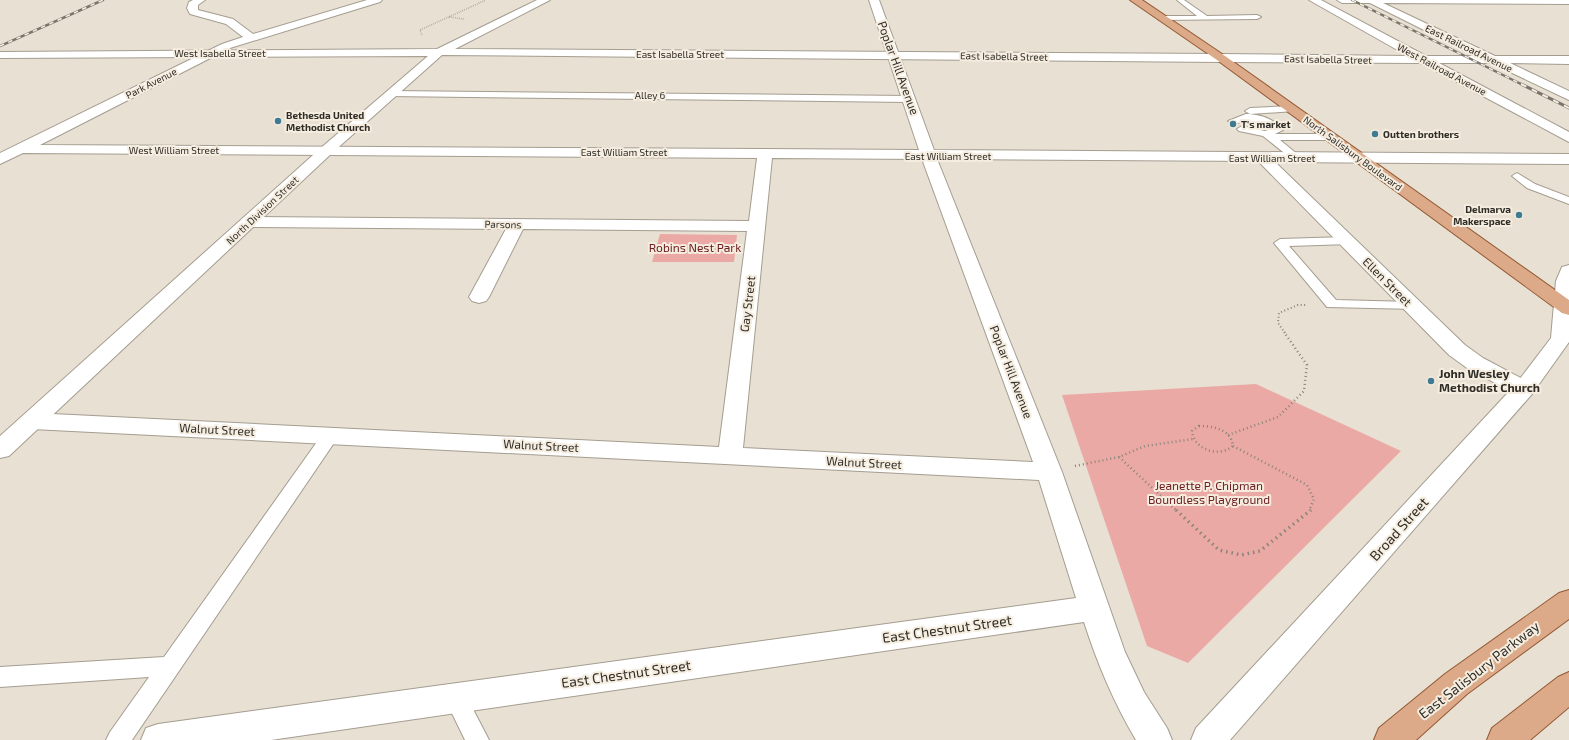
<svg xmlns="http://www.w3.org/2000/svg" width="1569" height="740" font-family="'Exo 2',sans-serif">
<rect width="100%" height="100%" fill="#e8e0d2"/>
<!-- green -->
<path fill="#eba9a5" d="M 660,234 L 737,235 L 734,262 L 652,262 Z
M 1256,384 L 1401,451 L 1188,663 L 1147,646 L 1062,395 Z"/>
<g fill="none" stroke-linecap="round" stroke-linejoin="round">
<defs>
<path id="service" d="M 1177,0 L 1184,0 L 1207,16 L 1257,15 L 1261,17 L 1257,19 L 1159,20 L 1159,16 L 1197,16 Z
M 391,91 L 909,96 L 913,99 L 909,102 L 388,96 L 387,94 Z
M 1292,106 L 1297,109 L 1295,111 L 1250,114 L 1245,111 L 1250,108 Z
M 1246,114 C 1260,114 1274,119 1283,130 L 1275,134 L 1331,134 L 1336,137 L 1331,140 L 1280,140 L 1302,158 L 1297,161 L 1293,160 L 1263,136 L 1239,131 L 1237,129 L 1242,126 L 1265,131 L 1271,129 C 1257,119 1249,120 1233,124 L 1228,121 Z
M 1517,173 L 1535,184 L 1569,197 L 1569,204 L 1527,188 L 1512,176 Z
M 1346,237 L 1350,238 L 1352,241 L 1350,244 L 1289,246 L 1336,300 L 1411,302 L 1416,303 L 1418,306 L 1416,309 L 1327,307 L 1274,243 L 1280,239 Z
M 330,430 L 336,432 L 338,436 L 336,440 L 132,740 L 106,740 L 110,732 L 149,677 L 0,687 L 0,667 L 164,657 L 324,432 Z
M 456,689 L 464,692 L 489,740 L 465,740 L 445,699 L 448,692 Z"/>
<path id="minor" d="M 193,0 L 205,0 L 198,5 L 198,10 L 233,19 L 253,34 L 367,0 L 382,0 L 380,2 L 230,48 L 40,145 L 919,150 L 869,0 L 879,0 L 934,150 L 1569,154 L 1569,164 L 1275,162 L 1465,345 L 1483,358 L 1532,384 L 1535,389 L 1532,394 L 1524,396 L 1516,394 L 1467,368 L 1449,355 L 1258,161 L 937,159 L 1062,472 L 1125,652 L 1144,692 L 1167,728 L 1172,740 L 1136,740 C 1114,703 1097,663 1084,622 L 271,740 L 141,740 L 146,728 L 158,724 L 1076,598 L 1039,480 L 32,429 L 24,427 L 20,421 L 24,415 L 32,413 L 719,447 L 747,231 L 523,229 L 489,297 L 486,301 L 479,303 L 472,301 L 469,297 L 506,229 L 249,227 L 243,226 L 240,222 L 243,218 L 249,217 L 749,221 L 757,158 L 23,153 L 0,164 L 0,153 L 222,44 L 243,37 L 226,24 L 190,14 L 187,8 L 189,2 ZM 772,158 L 922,159 L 1033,462 L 743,448 Z
M 1309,0 L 1321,0 L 1426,56 L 1476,56 L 1370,3 L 1342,3 L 1337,0 L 1569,0 L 1569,4 L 1383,3 L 1495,56 L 1569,56 L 1569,64 L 1510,63 L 1569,91 L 1569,100 L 1491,63 L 1439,63 L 1569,132 L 1569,142 L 1421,63 L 1221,62 L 1215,58 L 1221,54 L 1408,56 Z"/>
<path id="tertiary" d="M 537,0 L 550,0 L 455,49 L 1221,54 L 1227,58 L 1221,62 L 442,55 L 332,153 L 9,456 L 0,458 L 0,436 L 322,147 L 428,56 L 0,58 L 0,52 L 437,49 Z
M 1569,265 L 1569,342 L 1532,394 L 1230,740 L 1191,740 L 1196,728 L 1516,384 L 1551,338 L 1556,281 L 1562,267 Z"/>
<path id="primary" d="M 1130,0 L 1142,0 L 1225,56 L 1569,300 L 1569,315 L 1562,313 L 1217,60 Z
M 1569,590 L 1569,619 L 1467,694 L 1416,740 L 1374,740 L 1379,728 L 1445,674 L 1559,593 Z
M 1569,672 L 1569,707 L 1530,740 L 1487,740 L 1492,728 L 1558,677 Z"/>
</defs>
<!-- service casing -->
<use href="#service" stroke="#a49d90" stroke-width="2"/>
<!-- minor casing -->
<use href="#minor" stroke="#a49d90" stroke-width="2"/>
<!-- tertiary casing -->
<use href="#tertiary" stroke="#a49d90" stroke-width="2"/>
<!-- primary casing -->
<use href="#primary" stroke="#925934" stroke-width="2"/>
<!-- path-far3 -->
<path stroke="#89847a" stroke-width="1.5" stroke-dasharray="0.5 1.5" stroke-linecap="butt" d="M 449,17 L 464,19
M 422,35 L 420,30 L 486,0"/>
<!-- path-far2 -->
<path stroke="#89847a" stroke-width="2" stroke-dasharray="1 2.5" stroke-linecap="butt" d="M 1285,333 L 1278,323 L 1279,313 L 1298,305 L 1307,305"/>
<!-- path-far1 -->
<path stroke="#89847a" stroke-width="2.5" stroke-dasharray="1 3" stroke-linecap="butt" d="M 1199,426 C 1213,426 1231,429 1233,446 C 1219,458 1194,450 1192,431 Z
M 1228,435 L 1278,417 L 1304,391 L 1307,365 L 1284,332
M 1233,446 L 1307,485 L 1314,499 L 1309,511
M 1119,457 L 1177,511
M 1075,466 L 1119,457 L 1145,446 L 1193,439"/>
<!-- path -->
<path stroke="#89847a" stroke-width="3.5" stroke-dasharray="1.5 4" stroke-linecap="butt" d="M 1176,510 L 1219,550 L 1241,555 L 1260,551 L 1311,510"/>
<!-- service -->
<use href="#service" fill="#fff" fill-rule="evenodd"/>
<!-- minor -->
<use href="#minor" fill="#fff" fill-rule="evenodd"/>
<!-- tertiary -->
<use href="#tertiary" fill="#fff" fill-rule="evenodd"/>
<!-- primary -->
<use href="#primary" fill="#ddaa89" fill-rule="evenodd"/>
<defs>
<path id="rail-far1" d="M 1352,0 L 1523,85
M 0,46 L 103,0"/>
<path id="rail" d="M 1521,84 L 1569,108"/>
</defs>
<!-- rail-far1 casing -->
<use href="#rail-far1" stroke="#79746c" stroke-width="2.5"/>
<!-- rail casing -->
<use href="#rail" stroke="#79746c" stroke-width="3"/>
<!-- rail-far1 -->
<use href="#rail-far1" stroke="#f5eddf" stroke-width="1.5" stroke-dasharray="4.5" stroke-linecap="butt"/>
<!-- rail -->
<use href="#rail" stroke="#f5eddf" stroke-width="2" stroke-dasharray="6" stroke-linecap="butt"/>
</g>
<!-- markers -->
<g fill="#3e7a91" stroke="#f5eddf" stroke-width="1.5">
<circle cx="278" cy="121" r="4"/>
<circle cx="1233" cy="124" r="4"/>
<circle cx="1375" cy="134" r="4"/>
<circle cx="1519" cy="215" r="4"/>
<circle cx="1431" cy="381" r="4"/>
</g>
<g text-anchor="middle" stroke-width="4" stroke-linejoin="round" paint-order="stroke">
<!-- far-street labels -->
<g font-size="10" fill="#302d28" stroke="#f5eddf">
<text transform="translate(1469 48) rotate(26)" y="4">East Railroad Avenue</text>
<text x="220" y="57">West Isabella Street</text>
<text x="680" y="58">East Isabella Street</text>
<text transform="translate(1004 56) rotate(1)" y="4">East Isabella Street</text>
<text transform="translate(1328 59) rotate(1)" y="4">East Isabella Street</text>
<text transform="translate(1442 69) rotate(28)" y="4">West Railroad Avenue</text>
<text transform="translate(151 83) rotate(-27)" y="4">Park Avenue</text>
<text x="650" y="99">Alley 6</text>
<text x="174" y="154">West William Street</text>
<text x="624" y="156">East William Street</text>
<text transform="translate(1353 153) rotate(36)" y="4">North Salisbury Boulevard</text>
<text x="948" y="160">East William Street</text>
<text x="1272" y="162">East William Street</text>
<text transform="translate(262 210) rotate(-43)" y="4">North Division Street</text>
<text transform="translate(503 224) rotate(1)" y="4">Parsons</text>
</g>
<!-- far-poi labels -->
<g font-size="10" font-weight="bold" fill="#302d28" stroke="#f5eddf" text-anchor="start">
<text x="286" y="119">Bethesda United<tspan x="286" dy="12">Methodist Church</tspan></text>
<text x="1241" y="128">T's market</text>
<text x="1383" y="138">Outten brothers</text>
<text x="1511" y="213" text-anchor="end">Delmarva<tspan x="1511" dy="12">Makerspace</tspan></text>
</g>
<!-- street labels -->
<g font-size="12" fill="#302d28" stroke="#f5eddf">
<text transform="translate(898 68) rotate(70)" y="4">Poplar Hill Avenue</text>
<text transform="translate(1387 282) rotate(45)" y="4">Ellen Street</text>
<text transform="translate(748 304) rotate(-83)" y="4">Gay Street</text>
<text transform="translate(1011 372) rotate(69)" y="4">Poplar Hill Avenue</text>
<text transform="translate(217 430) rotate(3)" y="4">Walnut Street</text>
<text transform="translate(541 446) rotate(3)" y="4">Walnut Street</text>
<text transform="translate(864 463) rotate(3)" y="4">Walnut Street</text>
</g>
<!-- park labels -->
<g font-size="12" fill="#6e2023" stroke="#f5eddf">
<text x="695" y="252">Robins Nest Park</text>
<text x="1209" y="490">Jeanette P. Chipman<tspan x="1209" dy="14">Boundless Playground</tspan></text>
</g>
<!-- poi labels -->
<g font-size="12" font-weight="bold" fill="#302d28" stroke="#f5eddf" text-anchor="start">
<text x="1439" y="378">John Wesley<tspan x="1439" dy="14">Methodist Church</tspan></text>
</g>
<!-- near-street labels -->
<g font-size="14" fill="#302d28" stroke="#f5eddf">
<text transform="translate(1399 529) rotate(-48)" y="5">Broad Street</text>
<text transform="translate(947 629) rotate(-8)" y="5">East Chestnut Street</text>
<text transform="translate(1479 670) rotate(-38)" y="5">East Salisbury Parkway</text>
<text transform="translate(626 674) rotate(-8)" y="5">East Chestnut Street</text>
</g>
</g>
</svg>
